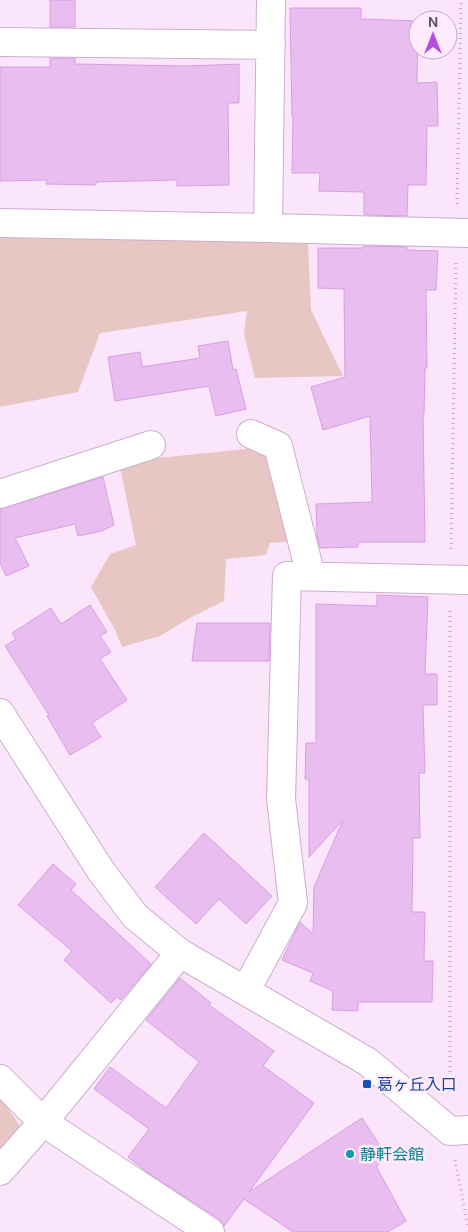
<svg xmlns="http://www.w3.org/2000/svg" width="468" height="1232" font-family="'DM Sans','Noto Sans JP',sans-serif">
<rect width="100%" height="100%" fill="#fbe5fa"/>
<!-- green -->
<path fill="#e8c6c3" d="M 0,238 C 103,239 205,240 308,244 L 311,310 L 343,376 L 255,378 L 244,334 L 247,311 L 100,333 L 78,392 L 0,407 Z
M 284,445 L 303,541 L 270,543 L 266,555 L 226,559 L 224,601 L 188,619 L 160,636 L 122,647 L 115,630 L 91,587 L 110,554 L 136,545 L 119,462 Z
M 0,1097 L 20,1126 L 0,1153 Z"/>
<!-- building -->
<path fill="#e9bdf0" stroke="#d89ee2" d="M 50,0 L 75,0 L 75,27 L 50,27 Z
M 290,8 L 361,8 L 361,19 L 418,21 L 417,83 L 437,82 L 438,126 L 427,126 L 426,185 L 408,185 L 407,216 L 364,215 L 364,192 L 319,191 L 320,173 L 292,173 L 293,117 L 292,117 Z
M 50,58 L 75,58 L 75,64 L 187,66 L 239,64 L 239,103 L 228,103 L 229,185 L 177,186 L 177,180 L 96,182 L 96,185 L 46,184 L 47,180 L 0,181 L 0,67 L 50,67 Z
M 363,246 L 407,247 L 407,250 L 438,251 L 436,290 L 426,290 L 427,368 L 425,368 L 424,415 L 423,415 L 425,542 L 358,542 L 358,547 L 320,548 L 317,536 L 316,504 L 372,502 L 370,416 L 323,430 L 311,387 L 345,377 L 344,289 L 318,288 L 318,248 L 363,248 Z
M 228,341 L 233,370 L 236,369 L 246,409 L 216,416 L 209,386 L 115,401 L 108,357 L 140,352 L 142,367 L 200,358 L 198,346 Z
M 103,477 L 114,525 L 102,531 L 78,536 L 75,524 L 15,538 L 29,566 L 6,576 L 0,563 L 0,509 Z
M 377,595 L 428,597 L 425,674 L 437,674 L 437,705 L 423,705 L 425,773 L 419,773 L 420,838 L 413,838 L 412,912 L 425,912 L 424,961 L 433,961 L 432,1002 L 358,1002 L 358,1011 L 332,1010 L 333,991 L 310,981 L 313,973 L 282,960 L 300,922 L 313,934 L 314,887 L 343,820 L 309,857 L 309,779 L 305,779 L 306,743 L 316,743 L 316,604 L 377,606 Z
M 90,605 L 107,632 L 100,636 L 111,652 L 100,659 L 127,700 L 92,723 L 101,737 L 70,755 L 47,716 L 49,715 L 5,646 L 16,639 L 12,633 L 51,608 L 61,624 Z
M 197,623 L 270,623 L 269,661 L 192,661 Z
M 204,833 L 272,896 L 246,924 L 219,899 L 196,924 L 155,887 Z
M 53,864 L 76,884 L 71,890 L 151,964 L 121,1000 L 117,997 L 111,1003 L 64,960 L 72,951 L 18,905 Z
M 180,978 L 211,1003 L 209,1005 L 274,1051 L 263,1066 L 314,1103 L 249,1192 L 362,1118 L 388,1158 L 376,1166 L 406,1221 L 388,1232 L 293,1232 L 244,1199 L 224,1226 L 219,1219 L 147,1172 L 128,1157 L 149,1129 L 94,1089 L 110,1067 L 166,1108 L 199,1062 L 146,1020 Z"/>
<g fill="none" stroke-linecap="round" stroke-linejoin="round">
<defs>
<path id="minor" d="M 271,0 L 268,228 L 468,233
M 0,42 L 271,45
M 0,223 L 268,228
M 251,434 L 278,446 L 311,576
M 0,494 L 151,445
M 246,990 L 293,903 L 281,799 L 287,576 L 468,580
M 0,1079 L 43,1122 L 210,1232
M 0,1171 L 43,1122 L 180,953"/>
<path id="tertiary" d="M 0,713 L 101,871 L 135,916 L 180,953 L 368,1062 L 450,1131 L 468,1130"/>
</defs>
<!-- minor casing -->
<use href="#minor" stroke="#ccaecf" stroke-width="30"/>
<!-- tertiary casing -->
<use href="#tertiary" stroke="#ccaecf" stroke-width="30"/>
<!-- path -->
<path stroke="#cda0d5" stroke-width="3" stroke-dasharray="1 4" stroke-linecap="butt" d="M 457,204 L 461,0
M 451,549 L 456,263
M 450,1092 L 450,608
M 455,1160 L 468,1226"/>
<!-- minor -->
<use href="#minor" stroke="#fff" stroke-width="28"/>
<!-- tertiary -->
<use href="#tertiary" stroke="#fff" stroke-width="28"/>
</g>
<!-- markers -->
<rect fill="#1a4fb4" stroke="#feebfd" stroke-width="2" x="362" y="1079" width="10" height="10" rx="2.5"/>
<circle fill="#0f9aa8" stroke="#feebfd" stroke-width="2" cx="350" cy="1154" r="5"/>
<g text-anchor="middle" stroke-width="5" stroke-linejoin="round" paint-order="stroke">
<!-- transit labels -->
<g font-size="16" fill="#164399" stroke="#feebfd" text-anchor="start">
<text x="377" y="1090">葛ヶ丘入口</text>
</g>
<!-- culture labels -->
<g font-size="16" fill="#0d838f" stroke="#feebfd" text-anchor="start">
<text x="360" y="1160">静軒会館</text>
</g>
</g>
<!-- north arrow -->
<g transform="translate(433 35)"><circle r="24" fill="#feebfd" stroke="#c4abc6"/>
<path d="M0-4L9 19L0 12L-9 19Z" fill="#b44ee1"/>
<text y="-8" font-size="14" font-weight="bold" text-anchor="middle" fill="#6c4b73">N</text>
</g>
</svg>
